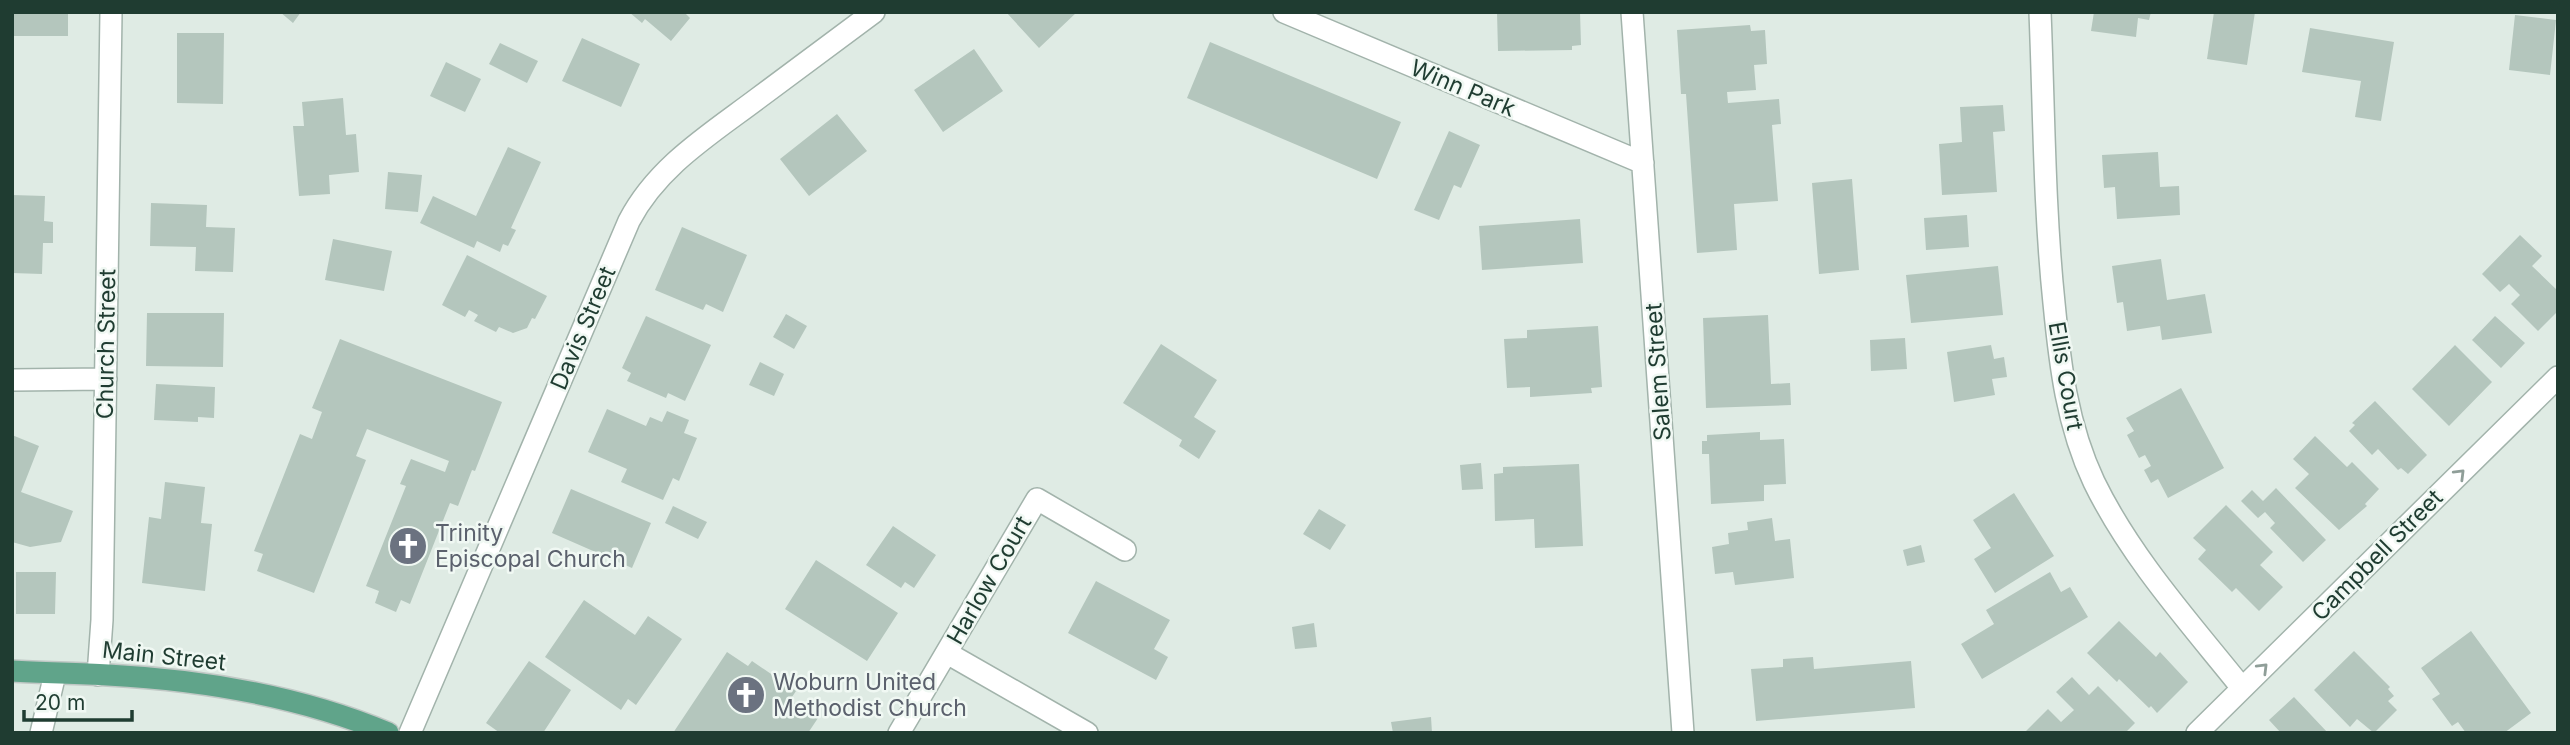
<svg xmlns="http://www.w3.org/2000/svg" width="2570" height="745" font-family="Inter,sans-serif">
<rect width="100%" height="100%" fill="#dfebe4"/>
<!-- building -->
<path fill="#b4c6bd" d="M 12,12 L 68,12 L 68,36 L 12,36 Z
M 280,12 L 301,12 L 293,23 Z
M 629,12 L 684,12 L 690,18 L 671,41 L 645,19 L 642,23 Z
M 1006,12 L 1077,12 L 1039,48 Z
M 1497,12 L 1580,12 L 1581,45 L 1572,46 L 1572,50 L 1498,51 Z
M 2094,12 L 2151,12 L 2149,20 L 2138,18 L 2136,37 L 2091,31 Z
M 2214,12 L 2255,12 L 2247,65 L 2207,59 Z
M 2515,15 L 2556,20 L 2550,75 L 2509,70 Z
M 1750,25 L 1751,31 L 1765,30 L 1767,64 L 1754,65 L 1756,90 L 1727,92 L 1728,103 L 1779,99 L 1781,124 L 1772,125 L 1778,201 L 1734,204 L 1737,250 L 1697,253 L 1686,94 L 1681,94 L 1677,30 Z
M 2310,28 L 2394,42 L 2381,121 L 2355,117 L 2361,81 L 2302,72 Z
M 177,33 L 224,33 L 223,104 L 177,103 Z
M 582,38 L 640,64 L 621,107 L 562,81 Z
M 1210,42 L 1401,122 L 1377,179 L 1187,98 Z
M 500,43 L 538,61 L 527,83 L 489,64 Z
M 974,49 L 1003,91 L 943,132 L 914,90 Z
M 446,62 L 481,79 L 465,112 L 430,96 Z
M 343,98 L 346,135 L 356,134 L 359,172 L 329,175 L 330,194 L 299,196 L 293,126 L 304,126 L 302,102 Z
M 2003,105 L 2005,131 L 1993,132 L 1997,192 L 1942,195 L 1939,144 L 1962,142 L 1960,107 Z
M 837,114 L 867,151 L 809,196 L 780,159 Z
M 1449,131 L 1480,145 L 1461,188 L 1454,185 L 1439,220 L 1414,210 Z
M 508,147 L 541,162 L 511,228 L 516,230 L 508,246 L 503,244 L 500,252 L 477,241 L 474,248 L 420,223 L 433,196 L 476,216 Z
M 2158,152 L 2160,187 L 2179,186 L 2180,215 L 2117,219 L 2115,187 L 2104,188 L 2102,155 Z
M 388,172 L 422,175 L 418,212 L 385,209 Z
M 1852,179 L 1859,270 L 1819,274 L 1812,183 Z
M 12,195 L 45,196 L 44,221 L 53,222 L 53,243 L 43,243 L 42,274 L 12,273 Z
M 151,203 L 207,205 L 206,227 L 235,228 L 233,272 L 195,271 L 196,247 L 150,246 Z
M 1967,215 L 1969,247 L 1926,250 L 1924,218 Z
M 1580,219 L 1583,263 L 1482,270 L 1479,226 Z
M 682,227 L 747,255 L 723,312 L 706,304 L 703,310 L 655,290 Z
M 2520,235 L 2542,256 L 2532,266 L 2558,291 L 2558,311 L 2538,331 L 2511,304 L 2520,295 L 2509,284 L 2500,292 L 2482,274 Z
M 333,239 L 392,251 L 384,291 L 325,280 Z
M 467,255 L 547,296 L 535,319 L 532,318 L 527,328 L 513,333 L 499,327 L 496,332 L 474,321 L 478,315 L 469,310 L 465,317 L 442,305 Z
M 2161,259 L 2167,300 L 2205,294 L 2212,333 L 2162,340 L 2160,326 L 2127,331 L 2123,302 L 2117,303 L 2112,266 Z
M 1998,266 L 2003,315 L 1911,323 L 1906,275 Z
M 147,313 L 224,313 L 223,367 L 146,366 Z
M 786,314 L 807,326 L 794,349 L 773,337 Z
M 1768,315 L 1771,384 L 1790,383 L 1791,405 L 1706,408 L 1703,318 Z
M 646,316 L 711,345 L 685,401 L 668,393 L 666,398 L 627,381 L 631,373 L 622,368 Z
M 2495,316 L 2525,343 L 2501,368 L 2472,340 Z
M 1598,326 L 1602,387 L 1591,388 L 1592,393 L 1530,397 L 1530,387 L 1507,388 L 1504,339 L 1527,338 L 1527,330 Z
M 1905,338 L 1907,369 L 1871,371 L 1870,340 Z
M 340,339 L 502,402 L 475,471 L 472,470 L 458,506 L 450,503 L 410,604 L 401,600 L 396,612 L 375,603 L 379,591 L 366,586 L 406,486 L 400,484 L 411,459 L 445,472 L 449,461 L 367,429 L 356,456 L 366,460 L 314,593 L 257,571 L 263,554 L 254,551 L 300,434 L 312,439 L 322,412 L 312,408 Z
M 1161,344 L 1217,380 L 1194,417 L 1216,431 L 1199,459 L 1179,446 L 1182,440 L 1123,403 Z
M 1991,345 L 1994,359 L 2004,357 L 2007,377 L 1992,379 L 1995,395 L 1954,402 L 1947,352 Z
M 2455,345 L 2492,382 L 2449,426 L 2412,389 Z
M 760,362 L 784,374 L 774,396 L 749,385 Z
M 156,384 L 215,387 L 214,418 L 198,417 L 198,422 L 154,420 Z
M 2181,388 L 2224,468 L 2168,498 L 2158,479 L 2151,483 L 2144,470 L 2151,466 L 2145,455 L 2139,458 L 2127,435 L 2134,431 L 2126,418 Z
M 2375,401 L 2427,455 L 2408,474 L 2401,468 L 2398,470 L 2378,449 L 2372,455 L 2349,431 L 2355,425 L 2352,423 Z
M 607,409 L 646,426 L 650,417 L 662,422 L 667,411 L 689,420 L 684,433 L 697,438 L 679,481 L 673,478 L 663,500 L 621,482 L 627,469 L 588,452 Z
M 1760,432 L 1760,440 L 1784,439 L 1786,484 L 1764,485 L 1764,501 L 1711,504 L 1709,454 L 1702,454 L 1702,441 L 1707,441 L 1707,435 Z
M 12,435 L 39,446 L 21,492 L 73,511 L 61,542 L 30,547 L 12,542 Z
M 2315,436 L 2347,467 L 2352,462 L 2379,489 L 2365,504 L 2367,506 L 2339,530 L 2295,488 L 2309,474 L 2293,459 Z
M 1481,463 L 1483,489 L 1462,490 L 1460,465 Z
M 1579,464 L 1583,546 L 1535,548 L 1534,519 L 1495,521 L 1494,474 L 1503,473 L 1503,467 Z
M 165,482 L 205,487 L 201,523 L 212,524 L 205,591 L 142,583 L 149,517 L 161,519 Z
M 2276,488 L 2326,540 L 2303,562 L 2270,528 L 2275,523 L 2265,512 L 2258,518 L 2241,501 L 2252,490 L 2263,501 Z
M 571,489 L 651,523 L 632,568 L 552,533 Z
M 2014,493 L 2054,556 L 1995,593 L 1974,559 L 1991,548 L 1973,520 Z
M 2226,505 L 2273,552 L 2260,565 L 2283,587 L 2259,611 L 2236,588 L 2232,592 L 2198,559 L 2206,550 L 2193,538 Z
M 673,506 L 707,522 L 698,539 L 665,523 Z
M 1319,509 L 1346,525 L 1330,550 L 1303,534 Z
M 1772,518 L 1775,541 L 1790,539 L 1794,578 L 1735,585 L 1733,572 L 1715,574 L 1712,547 L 1729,544 L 1728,533 L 1748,530 L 1747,522 Z
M 893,526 L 936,555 L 914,588 L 905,582 L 901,588 L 866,565 Z
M 1921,545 L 1925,562 L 1907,566 L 1903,550 Z
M 816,560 L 898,613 L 867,661 L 785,609 Z
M 16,572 L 56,572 L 55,614 L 16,614 Z
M 2050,572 L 2061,592 L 2070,587 L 2088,617 L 1982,679 L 1961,644 L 1994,624 L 1986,610 Z
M 1096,581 L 1170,620 L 1154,649 L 1168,657 L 1156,680 L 1068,633 Z
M 584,600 L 635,635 L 648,616 L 682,639 L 636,705 L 628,699 L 621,710 L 545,657 Z
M 2119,621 L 2156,657 L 2160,652 L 2188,682 L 2157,713 L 2151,706 L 2149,708 L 2119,679 L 2117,682 L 2087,653 Z
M 1314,623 L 1317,647 L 1295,649 L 1292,627 Z
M 2471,631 L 2531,713 L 2504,733 L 2466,733 L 2458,722 L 2452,726 L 2432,699 L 2440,694 L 2421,668 Z
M 2354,651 L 2390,687 L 2388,689 L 2394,696 L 2388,701 L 2397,710 L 2374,733 L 2357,719 L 2350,727 L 2314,690 Z
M 727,652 L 748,666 L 752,661 L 796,691 L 790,700 L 818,718 L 808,733 L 673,733 Z
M 1813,657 L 1814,669 L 1911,661 L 1915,708 L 1756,721 L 1751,669 L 1783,667 L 1783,659 Z
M 529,661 L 571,690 L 543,733 L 500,733 L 486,723 Z
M 2072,677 L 2089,695 L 2098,686 L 2135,723 L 2125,733 L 2024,733 L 2048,709 L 2061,722 L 2074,710 L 2056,692 Z
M 2294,697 L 2328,733 L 2281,733 L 2269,720 Z
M 1431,717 L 1432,733 L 1393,733 L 1391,722 Z"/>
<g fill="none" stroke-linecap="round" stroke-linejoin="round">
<defs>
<path id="minor" d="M 1284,12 L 1643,163
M 1632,12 L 1683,733
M 2040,12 C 2044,109 2044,207 2054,303 C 2060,365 2067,425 2094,482 C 2131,558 2190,623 2242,688
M 12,380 L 106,379
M 947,653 L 1087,733
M 98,675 L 102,620 L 111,12
M 41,733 L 55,674
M 410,733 L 629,221 C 657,167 709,135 757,99 C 796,70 835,41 874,12
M 899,733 L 1037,499 L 1125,550
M 2197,733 L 2558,377"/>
<path id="major" d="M 12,671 C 44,673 76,673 108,675 C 203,680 300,696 388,733"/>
</defs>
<!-- minor casing -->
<use href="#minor" stroke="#a2b3ab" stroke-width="24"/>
<!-- major casing -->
<use href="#major" stroke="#c0c8c5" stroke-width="24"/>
<!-- minor -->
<use href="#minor" stroke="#fff" stroke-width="21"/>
<!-- major -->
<use href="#major" stroke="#60a48a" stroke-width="21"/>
</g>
<!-- one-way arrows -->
<defs><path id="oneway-chevron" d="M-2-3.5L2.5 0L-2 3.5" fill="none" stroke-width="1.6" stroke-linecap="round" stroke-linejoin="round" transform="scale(1.75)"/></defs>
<g stroke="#8f9e98">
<use href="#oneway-chevron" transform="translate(2460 474) rotate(-45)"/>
<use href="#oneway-chevron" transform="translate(2263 668) rotate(-45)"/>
</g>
<!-- icons -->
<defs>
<symbol id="church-disc" viewBox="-11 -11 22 22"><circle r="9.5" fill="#6b7280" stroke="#f0f8f3"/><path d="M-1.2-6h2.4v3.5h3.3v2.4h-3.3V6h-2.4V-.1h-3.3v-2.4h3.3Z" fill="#fff"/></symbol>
</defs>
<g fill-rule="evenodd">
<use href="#church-disc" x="386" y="524" width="44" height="44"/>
<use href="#church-disc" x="724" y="673" width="44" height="44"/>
</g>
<g text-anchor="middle" stroke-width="5" stroke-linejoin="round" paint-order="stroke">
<!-- street labels -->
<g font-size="23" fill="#1f3c31" stroke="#f0f8f3">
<text transform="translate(1463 88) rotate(23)" y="8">Winn Park</text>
<text transform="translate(583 328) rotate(-67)" y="8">Davis Street</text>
<text transform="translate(106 344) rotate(-89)" y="8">Church Street</text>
<text transform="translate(1658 372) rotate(-94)" y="8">Salem Street</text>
<text transform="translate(2066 376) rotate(80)" y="8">Ellis Court</text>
<text transform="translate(2377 555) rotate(-45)" y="8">Campbell Street</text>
<text transform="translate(989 580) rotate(-60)" y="8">Harlow Court</text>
<text transform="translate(164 656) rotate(6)" y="8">Main Street</text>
</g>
<!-- worship labels -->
<g font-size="23" fill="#5b616d" stroke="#f0f8f3" text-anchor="start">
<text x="435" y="541">Trinity<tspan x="435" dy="26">Episcopal Church</tspan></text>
<text x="773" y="690">Woburn United<tspan x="773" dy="26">Methodist Church</tspan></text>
</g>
</g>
<!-- border -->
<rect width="2570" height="745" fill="none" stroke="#1f3c31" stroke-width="28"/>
<!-- scale -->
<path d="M24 710v10h108v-10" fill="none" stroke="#1f3c31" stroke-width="3.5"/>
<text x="35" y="710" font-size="21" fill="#1f3c31" stroke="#f0f8f3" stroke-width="5" paint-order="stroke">20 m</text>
</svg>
